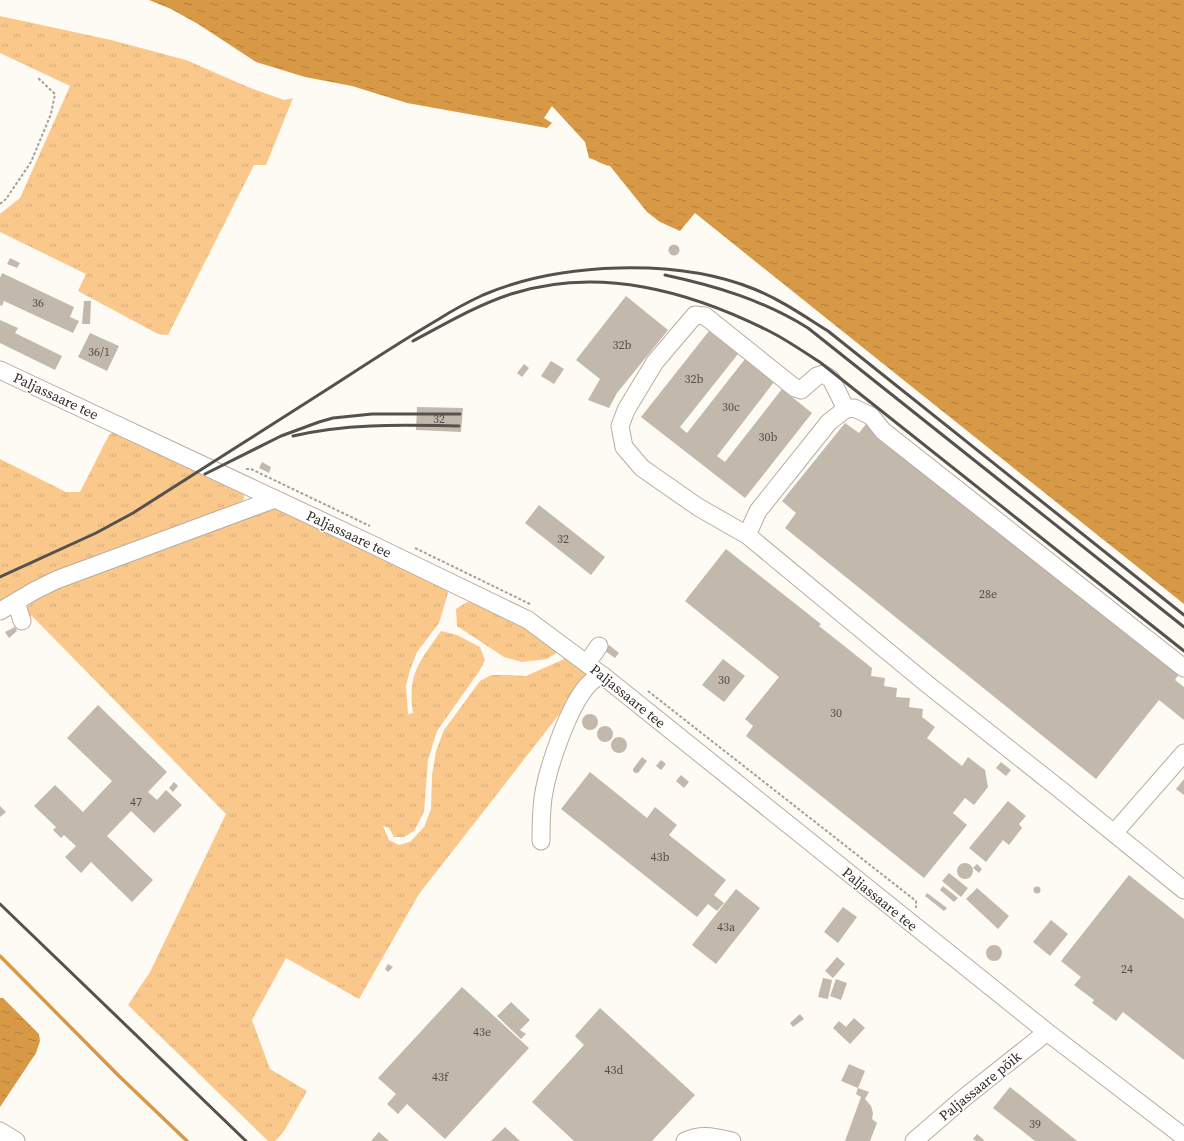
<svg xmlns="http://www.w3.org/2000/svg" width="1184" height="1141" font-family="'Source Serif 4',serif">
<defs>
<pattern id="grass-tufts" width="24" height="20" patternUnits="userSpaceOnUse"><rect width="24" height="20" fill="#fbc88b"/><path d="M3 7l-1-3M5 7V3M7 7l1-3M15 17l-1-3M17 17v-4M19 17l1-3" fill="none" stroke="#d7ac78"/></pattern>
<pattern id="water-ripples" width="26" height="14" patternUnits="userSpaceOnUse"><rect width="26" height="14" fill="#d89947"/><path d="M2 4q2-2 4 0t4 0M15 11q2-2 4 0t4 0" fill="none" stroke="#b07d3b"/></pattern>
</defs>
<rect width="100%" height="100%" fill="#fefaf4"/>
<!-- grass -->
<path fill="url(#grass-tufts)" d="M 0,16 L 111,40 L 186,60 L 248,87 L 284,100 L 293,98 L 266,165 L 254,165 L 168,335 L 158,334 L 78,291 L 86,274 L 0,232 L 0,214 L 20,198 L 70,86 L 0,53 Z
M 115,431 L 244,490 L 244,499 L 238,506 L 0,608 L 0,459 L 66,492 L 80,492 L 109,435 Z
M 270,506 L 446,586 L 448,593 L 439,623 L 417,652 L 410,670 L 406,686 L 408,714 L 413,713 C 407,674 420,661 441,631 L 457,635 L 480,647 L 485,660 L 480,670 L 437,731 L 428,760 L 424,812 L 414,831 L 404,837 L 394,837 L 389,828 L 383,826 L 389,840 L 399,845 L 410,842 L 424,827 L 431,809 L 432,775 L 436,751 L 444,730 L 480,681 L 491,675 L 509,675 L 526,676 L 562,660 L 568,655 L 587,674 L 586,680 L 419,894 L 359,999 L 286,958 L 252,1020 L 270,1069 L 307,1091 L 284,1131 L 275,1141 L 268,1141 L 128,1005 L 150,972 L 226,814 L 32,616 L 26,618 L 25,616 L 27,607 L 41,596 L 135,557 Z
M 467,602 L 483,603 L 518,621 L 561,650 L 547,659 L 522,662 L 504,657 L 457,626 L 456,609 Z"/>
<!-- water -->
<path fill="url(#water-ripples)" d="M 149,0 L 1184,0 L 1184,604 C 1021,474 858,344 695,213 L 680,231 L 660,222 L 647,212 L 610,166 C 602,165 597,160 589,158 L 585,142 L 552,106 L 544,118 L 552,123 L 547,128 L 407,103 L 352,86 L 305,77 L 256,62 L 198,24 L 171,9 Z
M 0,998 L 3,998 L 39,1034 L 40,1041 L 36,1053 L 0,1107 Z"/>
<g fill="none" stroke-linecap="round" stroke-linejoin="round">
<!-- stream -->
<path stroke="#d89947" stroke-width="3.5" d="M 0,956 L 119,1076 L 187,1141"/>
</g>
<!-- building -->
<path fill="#c3b8ac" d="M668.5 250a5.5 5.5 0 1 1 11 0a5.5 5.5 0 1 1-11 0Z
M 10,258 L 20,263 L 17,268 L 7,264 Z
M 2,273 L 74,307 L 70,317 L 79,321 L 73,333 L 4,301 L 2,306 L 0,305 L 0,278 Z
M 626,296 L 668,330 L 617,393 L 609,408 L 588,400 L 600,379 L 576,360 Z
M 84,301 L 91,301 L 90,324 L 82,324 Z
M 0,320 L 18,328 L 15,333 L 62,356 L 55,370 L 0,343 Z
M 709,331 L 738,354 L 680,427 L 687,433 L 745,359 L 774,382 L 717,456 L 725,462 L 782,389 L 812,413 L 745,498 L 641,417 Z
M 90,333 L 119,346 L 107,371 L 78,357 Z
M 551,361 L 564,369 L 554,384 L 541,376 Z
M 524,364 L 529,368 L 522,377 L 517,373 Z
M 417,407 L 463,408 L 461,432 L 416,430 Z
M 845,423 L 859,433 L 866,424 L 1179,674 L 1175,680 L 1184,687 L 1184,720 L 1159,700 L 1096,779 L 785,528 L 796,513 L 782,501 Z
M 262,462 L 271,467 L 269,473 L 259,468 Z
M 539,505 L 605,557 L 591,575 L 525,523 Z
M 726,549 L 821,624 L 819,626 L 872,668 L 871,676 L 885,678 L 884,686 L 897,688 L 896,697 L 910,698 L 909,707 L 923,709 L 922,717 L 935,727 L 927,738 L 962,766 L 968,757 L 985,770 L 988,787 L 974,805 L 965,798 L 953,813 L 967,825 L 924,878 L 746,736 L 753,726 L 745,719 L 779,677 L 685,601 Z
M 15,627 L 17,631 L 9,638 L 5,632 Z
M 609,645 L 619,653 L 615,658 L 605,651 Z
M 723,659 L 745,676 L 724,702 L 702,685 Z
M 98,705 L 167,772 L 148,792 L 157,800 L 166,790 L 182,805 L 154,833 L 131,811 L 107,836 L 153,880 L 132,902 L 91,862 L 81,873 L 65,857 L 76,846 L 64,835 L 61,838 L 53,830 L 56,827 L 34,806 L 55,785 L 83,812 L 112,781 L 67,738 Z
M582 722a8 8 0 1 1 16 0a8 8 0 1 1-16 0Z
M597 734a8 8 0 1 1 16 0a8 8 0 1 1-16 0Z
M611 745a8 8 0 1 1 16 0a8 8 0 1 1-16 0Z
M 642,757 L 647,761 L 638,773 L 635,773 L 633,771 L 633,769 Z
M 661,760 L 666,764 L 661,770 L 656,766 Z
M 1001,762 L 1011,770 L 1006,776 L 996,768 Z
M 590,772 L 647,818 L 655,807 L 677,825 L 669,835 L 726,880 L 714,895 L 724,903 L 717,911 L 708,904 L 697,917 L 561,809 Z
M 681,775 L 689,782 L 684,788 L 676,781 Z
M 1184,779 L 1184,795 L 1176,789 Z
M 174,782 L 178,786 L 173,792 L 169,788 Z
M 1008,801 L 1026,816 L 1019,824 L 1022,828 L 1009,845 L 1003,840 L 986,862 L 969,848 Z
M 0,806 L 6,812 L 0,817 Z
M957 871a8 8 0 1 1 16 0a8 8 0 1 1-16 0Z
M 977,864 L 982,869 L 979,873 L 973,868 Z
M 949,873 L 968,888 L 961,897 L 942,881 Z
M 1129,875 L 1184,919 L 1184,1060 L 1123,1012 L 1116,1021 L 1092,1003 L 1094,1000 L 1074,985 L 1081,977 L 1061,961 Z
M 943,886 L 958,898 L 954,902 L 940,890 Z
M1033.5 890a3.5 3.5 0 1 1 7 0a3.5 3.5 0 1 1-7 0Z
M 977,888 L 1009,916 L 998,929 L 966,899 Z
M 736,889 L 760,908 L 716,964 L 692,945 Z
M 927,893 L 947,908 L 944,911 L 925,896 Z
M 843,907 L 857,917 L 838,943 L 824,932 Z
M 1051,920 L 1068,934 L 1050,956 L 1033,942 Z
M986 953a8 8 0 1 1 16 0a8 8 0 1 1-16 0Z
M 837,957 L 845,964 L 833,978 L 825,971 Z
M 388,964 L 393,967 L 388,972 L 385,969 Z
M 823,978 L 832,980 L 828,999 L 818,997 Z
M 836,979 L 847,983 L 841,1000 L 830,996 Z
M 462,987 L 529,1048 L 445,1139 L 407,1104 L 398,1114 L 387,1104 L 396,1094 L 378,1078 Z
M 511,1002 L 530,1020 L 520,1030 L 526,1034 L 521,1039 L 497,1016 Z
M 600,1008 L 695,1095 L 652,1141 L 574,1141 L 532,1102 L 584,1045 L 575,1036 Z
M 800,1014 L 804,1019 L 793,1027 L 790,1023 Z
M 854,1018 L 865,1028 L 850,1044 L 833,1028 L 839,1021 L 846,1027 Z
M 849,1064 L 865,1071 L 858,1088 L 841,1081 Z
M 1010,1087 L 1077,1141 L 1035,1141 L 993,1108 Z
M 858,1088 L 869,1092 L 865,1099 L 871,1106 L 873,1113 L 872,1119 L 877,1123 L 870,1141 L 845,1141 L 861,1097 L 856,1094 Z
M 505,1127 L 520,1141 L 491,1141 Z
M 379,1132 L 389,1141 L 371,1141 Z
M 977,1134 L 984,1140 L 983,1141 L 976,1141 L 973,1139 Z"/>
<g fill="none" stroke-linecap="round" stroke-linejoin="round">
<defs>
<path id="minor" d="M 0,370 L 371,544 L 528,620 L 602,675 L 1047,1032 L 1184,1137
M 846,409 L 831,379 L 823,374 L 817,376 L 801,390 L 795,388 L 705,316 L 695,315 L 655,362 L 626,410 L 620,426 L 624,447 L 642,468 L 698,507 L 747,535 L 927,684 L 1057,787 L 1184,890
M 747,535 L 758,511 L 829,422 L 846,409 L 854,408 L 871,416 L 883,431 L 1184,668
M 16,602 L 22,621
M 0,611 L 34,591 L 56,580 L 275,499
M 587,663 L 599,646
M 1114,833 L 1184,753
M 541,841 C 541,827 541,813 543,798 C 547,770 569,703 590,683 C 593,680 598,677 602,675
M 0,1131 L 16,1141
M 685,1141 C 703,1133 714,1137 732,1141
M 914,1141 L 965,1097 L 1047,1032"/>
</defs>
<!-- minor casing -->
<use href="#minor" stroke="#b8ada1" stroke-width="19"/>
<!-- path -->
<path stroke="#a4a09a" stroke-width="2" stroke-dasharray="3 2" stroke-linecap="butt" d="M 0,204 L 6,199 L 31,162 L 51,114 L 55,94 L 37,77
M 246,469 L 251,469 L 370,526
M 415,548 L 530,604
M 648,691 L 916,901 L 916,908"/>
<!-- minor -->
<use href="#minor" stroke="#fff" stroke-width="17"/>
<!-- rail -->
<path stroke="#55514c" stroke-width="3" d="M 665,275 C 716,286 763,300 808,328 L 1184,627
M 413,341 C 445,324 477,305 511,294 C 600,266 689,291 769,331 C 787,340 804,352 821,363 L 1184,651
M 293,436 C 348,423 404,425 459,426
M 205,474 L 281,436 L 319,422 L 333,418 L 372,414 L 460,414
M 0,577 L 96,533 L 133,513 C 200,470 267,428 334,385 C 368,363 403,340 439,319 C 453,310 468,302 483,295 C 560,262 677,258 754,289 C 781,300 804,316 828,331 L 1184,615
M 0,904 L 246,1141"/>
</g>
<g text-anchor="middle" stroke-width="3" stroke-linejoin="round" paint-order="stroke">
<!-- number labels -->
<g font-size="12" fill="#554f48">
<text x="38" y="307">36</text>
<text x="622" y="349">32b</text>
<text x="99" y="356">36/1</text>
<text x="694" y="383">32b</text>
<text x="731" y="411">30c</text>
<text x="439" y="423">32</text>
<text x="768" y="441">30b</text>
<text x="563" y="543">32</text>
<text x="988" y="598">28e</text>
<text x="724" y="684">30</text>
<text x="836" y="717">30</text>
<text x="136" y="806">47</text>
<text x="660" y="861">43b</text>
<text x="726" y="931">43a</text>
<text x="1127" y="973">24</text>
<text x="482" y="1036">43e</text>
<text x="614" y="1074">43d</text>
<text x="440" y="1081">43f</text>
<text x="1035" y="1128">39</text>
</g>
<!-- street labels -->
<g font-size="14" fill="#302c27" stroke="#fff">
<text transform="translate(56 396) rotate(25)" y="5">Paljassaare tee</text>
<text transform="translate(349 534) rotate(25)" y="5">Paljassaare tee</text>
<text transform="translate(628 696) rotate(39)" y="5">Paljassaare tee</text>
<text transform="translate(880 899) rotate(39)" y="5">Paljassaare tee</text>
<text transform="translate(980 1086) rotate(-39)" y="5">Paljassaare põik</text>
</g>
</g>
</svg>
